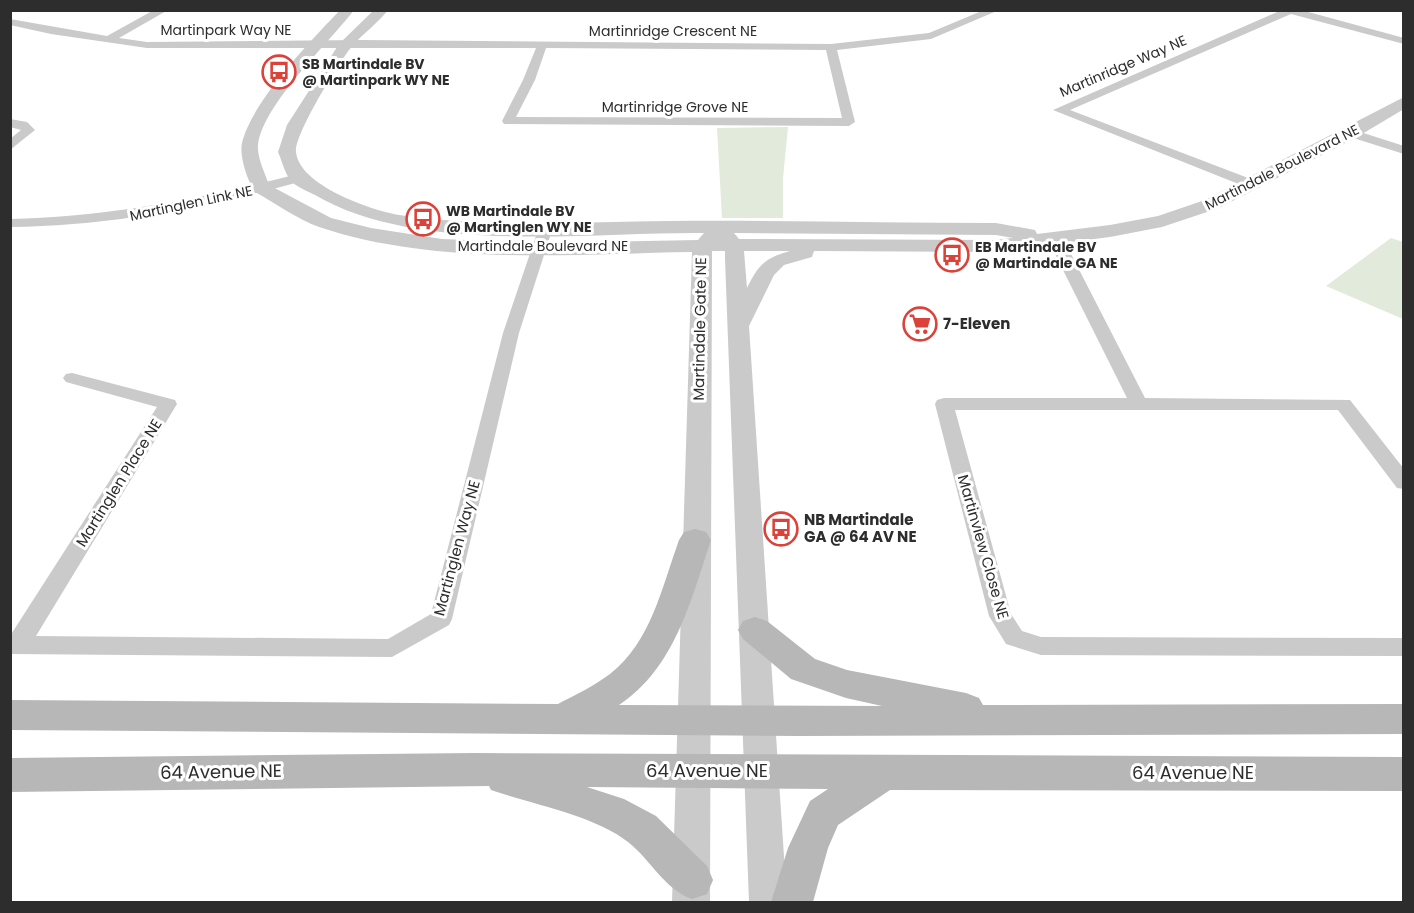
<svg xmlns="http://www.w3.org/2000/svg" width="1414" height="913" font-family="Poppins,sans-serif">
<rect width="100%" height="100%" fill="#fff"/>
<!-- green -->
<path fill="#e2eadc" d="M 788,127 L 783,178 L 783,218 L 722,218 L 717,128 Z
M 1391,238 L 1403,242 L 1403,319 L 1326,286 Z"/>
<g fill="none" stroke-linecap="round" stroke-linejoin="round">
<!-- minor -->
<path fill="#cacaca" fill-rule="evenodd" d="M 154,10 L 168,10 L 119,38 L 147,42 L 361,40 L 831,44 L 929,33 L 984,10 L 999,10 L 931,39 L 837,50 L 855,122 L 849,126 L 504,124 L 502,121 L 523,80 L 536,48 L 147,48 L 51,34 L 10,25 L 10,19 L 107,36 ZM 546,48 L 826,50 L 842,118 L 516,117 L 535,80 Z
M 1282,10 L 1301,10 L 1404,38 L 1404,44 L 1291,14 L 1070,110 L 1256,181 L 1258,184 L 1256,187 L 1246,187 L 1053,110 Z
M 10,119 L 27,122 L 35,130 L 10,150 L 10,139 L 21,130 L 10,127 Z
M 1351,129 L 1404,146 L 1404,154 L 1347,136 L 1345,133 L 1347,130 Z
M 298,174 L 305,178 L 303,181 C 206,207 111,226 10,227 L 10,219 C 109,217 202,198 298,174 Z
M 545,226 L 552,230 L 519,333 L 452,619 L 449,625 L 392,657 L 10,654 L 10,636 L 157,407 L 66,382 L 63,378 L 66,374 L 72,373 L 175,400 L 177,404 L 36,636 L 388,639 L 431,614 L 503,333 L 538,230 Z
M 1049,234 L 1054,235 L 1070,252 L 1145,398 L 1350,400 L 1404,469 L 1404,489 L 1397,488 L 1338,410 L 955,410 L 1011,614 L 1022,631 L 1041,637 L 1404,638 L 1404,656 L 1041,655 L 1006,644 L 989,616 L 935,404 L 937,400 L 944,398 L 1127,398 L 1055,254 L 1042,238 Z"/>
<!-- tertiary -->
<path fill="#cacaca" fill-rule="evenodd" d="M 340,10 L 354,10 C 329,43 263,104 258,145 C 257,158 265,173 269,185 L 331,218 L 371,228 L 442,239 L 541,243 L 698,240 L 704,233 C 587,232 417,255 315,195 C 307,191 297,187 291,181 C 285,174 282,161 278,152 L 287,125 L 339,44 L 374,10 L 388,10 C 378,23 364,33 353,45 C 340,60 294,135 296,152 C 299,185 370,210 399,215 C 489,228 580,222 670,221 C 779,220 887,223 996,223 L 1035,230 L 1037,234 L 1110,225 L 1158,216 L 1205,200 L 1404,97 L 1404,109 L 1357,137 L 1219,208 L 1162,227 L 1110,237 L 993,252 L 814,251 L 812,257 L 784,265 L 774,275 L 749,326 L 787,902 L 749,902 L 725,259 L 725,251 L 712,251 L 710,902 L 672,902 L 692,252 C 571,254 435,266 319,227 C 297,219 275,203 255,192 C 248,182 239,156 242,143 C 252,101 310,42 340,10 ZM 734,233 L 996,235 L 1013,238 L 993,240 L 739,239 ZM 744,251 L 790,251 C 765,258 759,264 747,288 Z"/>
<!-- secondary -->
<path fill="#b7b7b7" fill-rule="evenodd" d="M 695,529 L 706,532 L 711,540 C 691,600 675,668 619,705 L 882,706 L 846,698 L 791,679 L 743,639 L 738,630 L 743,621 L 755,617 L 767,621 L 815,659 L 847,670 L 966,693 L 979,698 L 983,705 L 1404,704 L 1404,734 L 799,736 L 10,730 L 10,700 L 558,704 C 575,695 594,686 610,674 C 651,642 662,587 679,540 L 684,532 Z
M 474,753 L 1404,757 L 1404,791 L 890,790 L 838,825 L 828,848 L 813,902 L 771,902 L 788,848 L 810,801 L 828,789 L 587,787 L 624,799 L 656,816 L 707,866 L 713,880 L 707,894 L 692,899 C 664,889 651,860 628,842 C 596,816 532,804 491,790 L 489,786 L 10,792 L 10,758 Z"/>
</g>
<!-- icons -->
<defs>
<symbol id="bus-ring" viewBox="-11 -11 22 22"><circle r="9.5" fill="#fff" stroke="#db4239" stroke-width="1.5"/><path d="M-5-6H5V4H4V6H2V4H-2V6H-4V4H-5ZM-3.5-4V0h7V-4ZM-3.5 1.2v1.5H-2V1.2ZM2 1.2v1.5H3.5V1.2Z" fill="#db4239"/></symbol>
<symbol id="supermarket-ring" viewBox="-11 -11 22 22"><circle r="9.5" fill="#fff" stroke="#db4239" stroke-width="1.5"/><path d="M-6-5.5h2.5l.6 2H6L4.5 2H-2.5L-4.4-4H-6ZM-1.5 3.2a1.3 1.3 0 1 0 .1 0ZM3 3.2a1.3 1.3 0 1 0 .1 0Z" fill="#db4239"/></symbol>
</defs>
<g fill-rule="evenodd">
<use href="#bus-ring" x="260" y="53" width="38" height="38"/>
<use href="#bus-ring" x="404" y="200" width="38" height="38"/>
<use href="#bus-ring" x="933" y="236" width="38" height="38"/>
<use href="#supermarket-ring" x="901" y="305" width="38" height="38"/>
<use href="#bus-ring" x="762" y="510" width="38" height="38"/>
</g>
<g text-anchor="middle" stroke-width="6" stroke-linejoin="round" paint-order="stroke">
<!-- far-street labels -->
<g font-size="14" fill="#2d2d2d" stroke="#fff">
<text x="226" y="35">Martinpark Way NE</text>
<text x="673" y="36">Martinridge Crescent NE</text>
<text transform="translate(1123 66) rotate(-23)" y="5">Martinridge Way NE</text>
<text x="675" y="112">Martinridge Grove NE</text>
<text transform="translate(1282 167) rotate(-27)" y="5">Martindale Boulevard NE</text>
<text transform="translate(191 203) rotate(-12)" y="5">Martinglen Link NE</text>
<text x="543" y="251">Martindale Boulevard NE</text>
</g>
<!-- far-poi labels -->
<g font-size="14" font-weight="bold" fill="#2d2d2d" stroke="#fff" text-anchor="start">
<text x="302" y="69">SB Martindale BV<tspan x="302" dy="16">@ Martinpark WY NE</tspan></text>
<text x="446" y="216">WB Martindale BV<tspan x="446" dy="16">@ Martinglen WY NE</tspan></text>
<text x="975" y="252">EB Martindale BV<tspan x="975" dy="16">@ Martindale GA NE</tspan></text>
</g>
<!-- poi labels -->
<g font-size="15" font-weight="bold" fill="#2d2d2d" stroke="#fff" text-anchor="start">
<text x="943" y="329">7-Eleven</text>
<text x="804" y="525">NB Martindale<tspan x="804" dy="17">GA @ 64 AV NE</tspan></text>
</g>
<!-- street labels -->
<g font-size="15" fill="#2d2d2d" stroke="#fff">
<text transform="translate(700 329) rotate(-89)" y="5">Martindale Gate NE</text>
<text transform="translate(119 483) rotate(-58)" y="5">Martinglen Place NE</text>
<text transform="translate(983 547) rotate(74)" y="5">Martinview Close NE</text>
<text transform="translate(457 548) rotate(-75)" y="5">Martinglen Way NE</text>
</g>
<!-- near-street labels -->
<g font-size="18" fill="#2d2d2d" stroke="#fff">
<text x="707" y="777">64 Avenue NE</text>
<text transform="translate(221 772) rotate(-1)" y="6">64 Avenue NE</text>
<text x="1193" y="779">64 Avenue NE</text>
</g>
</g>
<!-- border -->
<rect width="1414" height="913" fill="none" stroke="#2d2d2d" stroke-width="24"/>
</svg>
